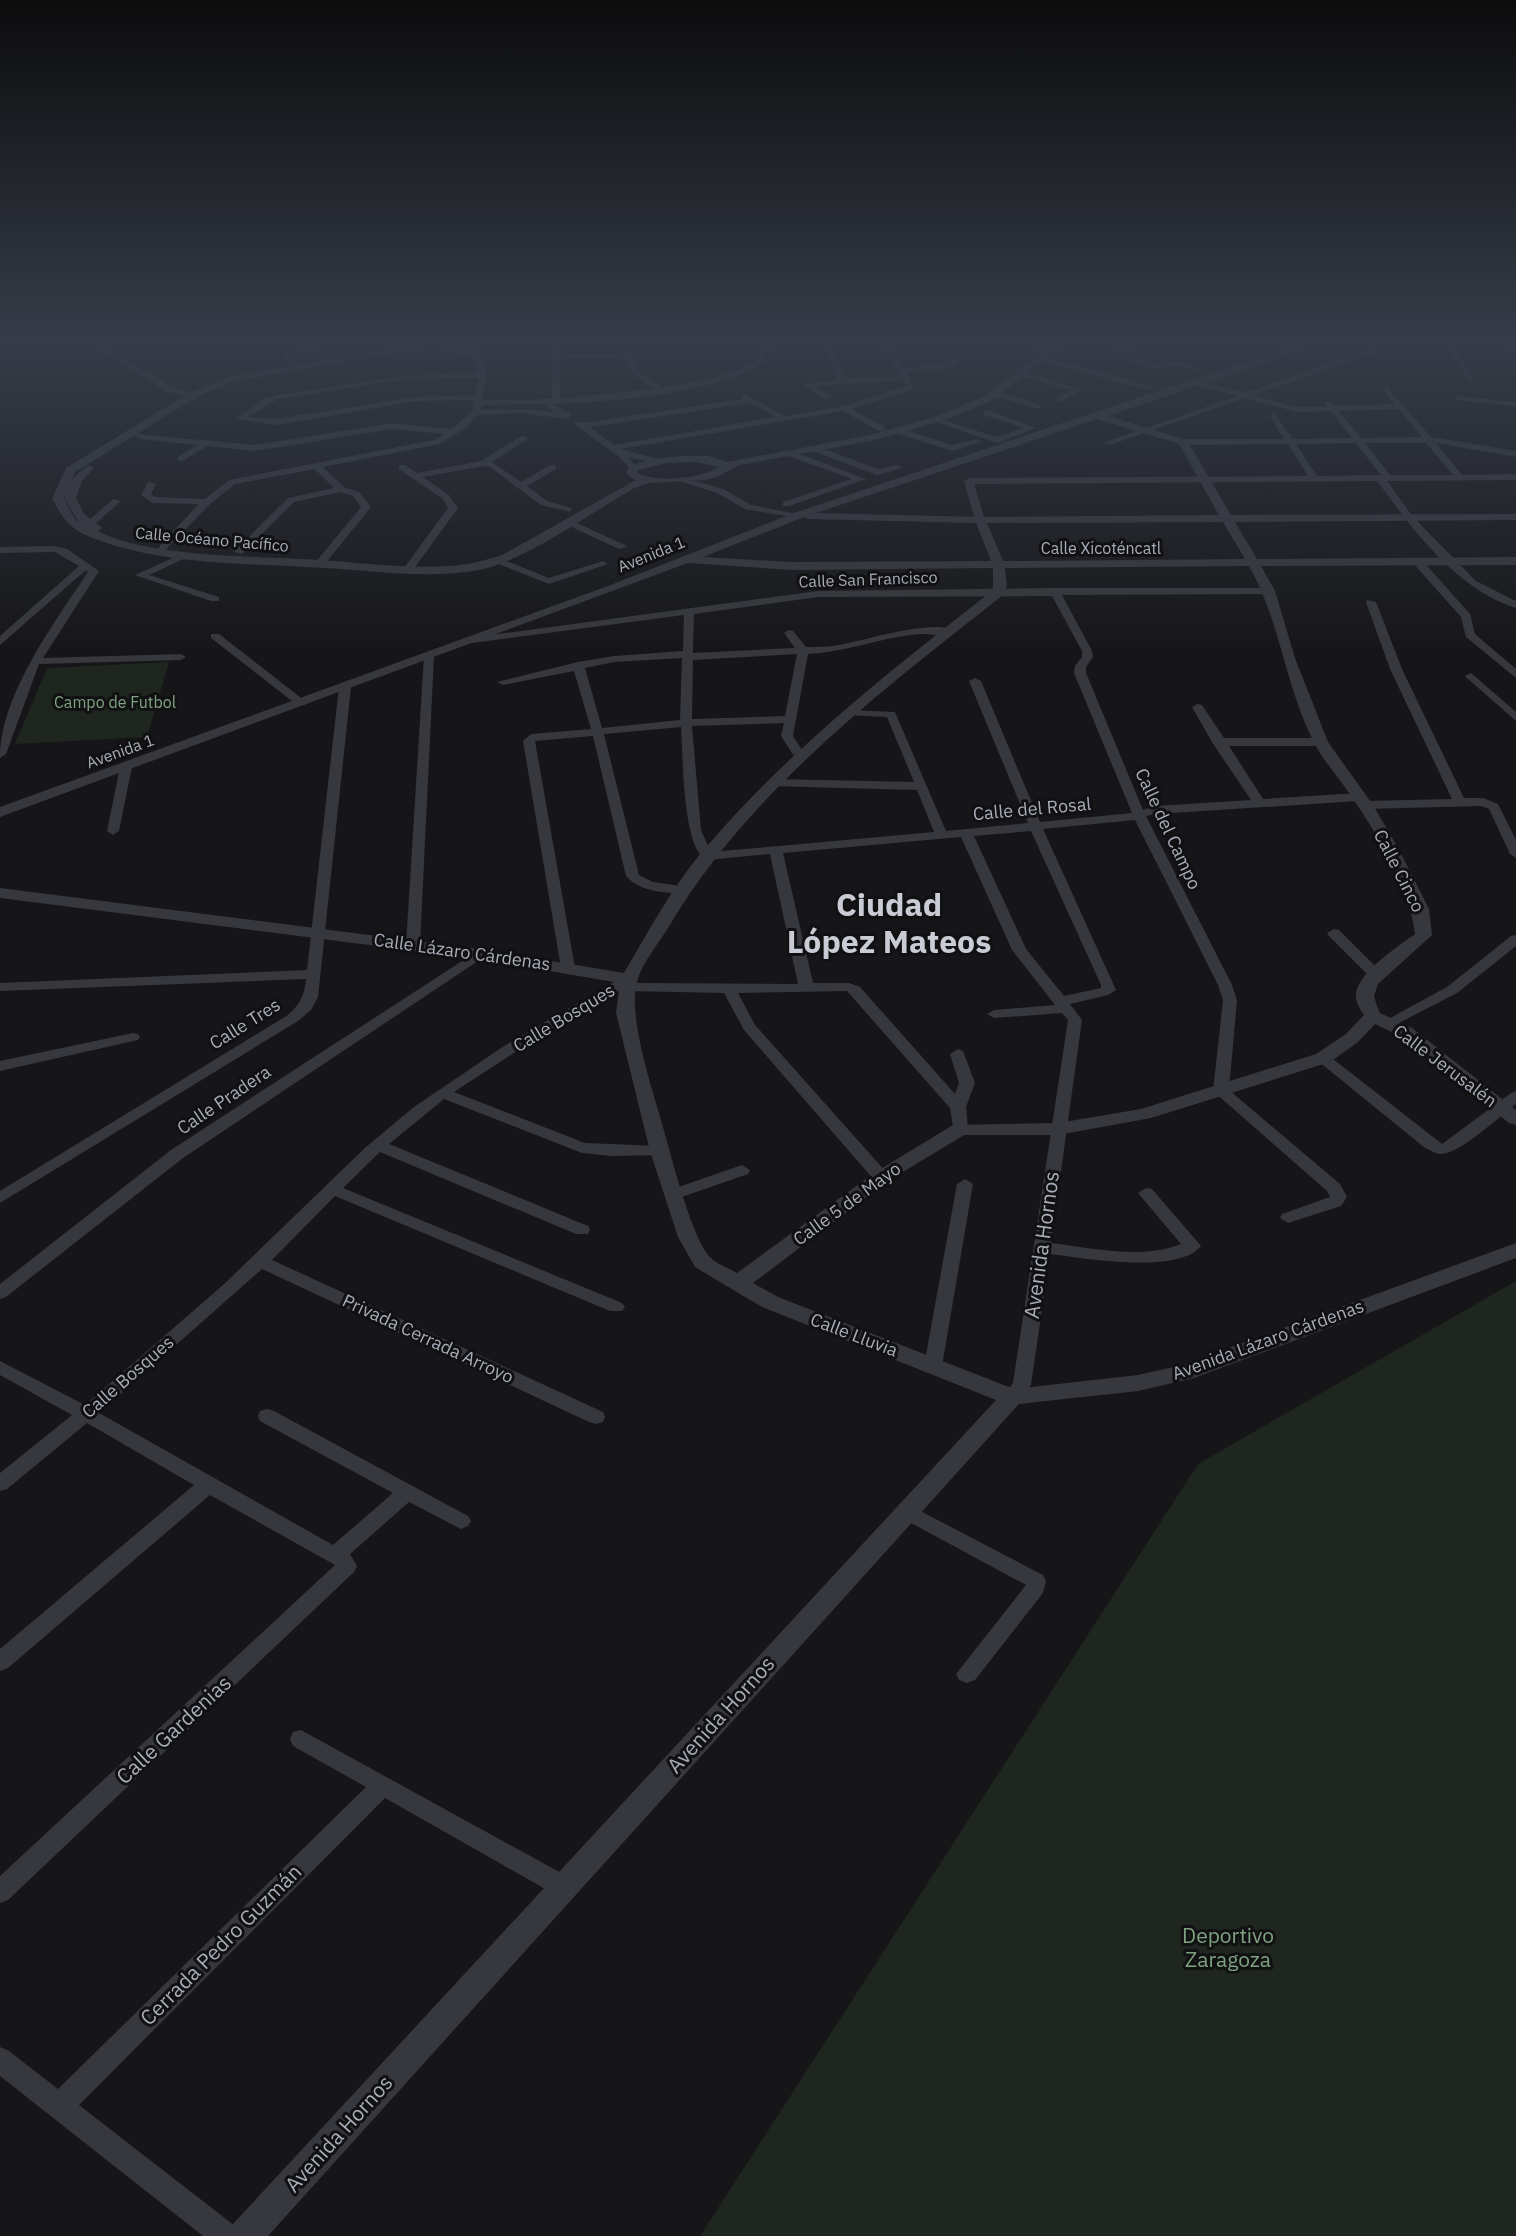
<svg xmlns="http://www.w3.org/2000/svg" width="1516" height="2236" font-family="'IBM Plex Sans',sans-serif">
<rect width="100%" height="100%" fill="#161618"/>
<!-- green -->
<path fill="#1e261f" d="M 169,662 L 147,737 L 15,744 L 47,668 Z
M 1516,1281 L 1516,2236 L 700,2236 L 1198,1464 Z"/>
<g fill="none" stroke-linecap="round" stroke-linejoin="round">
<!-- minor -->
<path fill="#37383d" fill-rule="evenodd" d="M 85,340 L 124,340 L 103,345 L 172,387 L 197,395 L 193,397 L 166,391 Z
M 329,340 L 341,340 L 290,355 L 301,364 L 301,368 L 295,368 L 281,354 Z
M 548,340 L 556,340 L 560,354 L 675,353 L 687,358 L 684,362 L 674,357 L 631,358 L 639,371 L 662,387 C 695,381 729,377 758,360 L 760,340 L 768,340 L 768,344 L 947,340 L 943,342 L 890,344 L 904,367 L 946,364 L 953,355 L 960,357 L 951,368 L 906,372 L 914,389 L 851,409 L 885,427 L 885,431 L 879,431 L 843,411 L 620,449 L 662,460 L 658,463 L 629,458 L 637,468 L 633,471 L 618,456 L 575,425 L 575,421 L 584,423 L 743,399 L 740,396 L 744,394 L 785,416 L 844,406 L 906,386 L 903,380 L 816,386 L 832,397 L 825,399 L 803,384 L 838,380 L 822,346 L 768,348 L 764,363 C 716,393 610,402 553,404 L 570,414 L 571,416 L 567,419 L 520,413 L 478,415 L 464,429 L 440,444 L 323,467 L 344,487 L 359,492 L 371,507 L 324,565 L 315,563 L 361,507 L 353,496 L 340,492 L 294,502 L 242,554 L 234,552 L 288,498 L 334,488 L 315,469 L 235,484 L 210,504 L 168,547 L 164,555 L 156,553 L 161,544 L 199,504 L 153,503 L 141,495 L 148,482 L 156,484 L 151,494 L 155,497 L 205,499 L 229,480 L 434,440 L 444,434 L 392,429 L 255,451 L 207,446 L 181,462 L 177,459 L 178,457 L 197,445 L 140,439 L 136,436 L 137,434 L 255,445 L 392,423 L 451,429 L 472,412 L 474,400 L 416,401 L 276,425 L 236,419 L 265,398 L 277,395 L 408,375 L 478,373 L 473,360 L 460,354 L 434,351 C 444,346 461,349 471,353 L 471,344 L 475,342 L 479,344 L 478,351 L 487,375 L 482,400 L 552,399 L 553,356 ZM 883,344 L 901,376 L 846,379 L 830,346 ZM 561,358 L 623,358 L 633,375 L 654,388 L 560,399 ZM 479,378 L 475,395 L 416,397 L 276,419 L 248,417 L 278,399 L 408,379 ZM 750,403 L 776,417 L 614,445 L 590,427 ZM 542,404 L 555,412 L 520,409 L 481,410 L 482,405 Z
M 1002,340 L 1016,340 L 1042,347 L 1038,349 Z
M 1090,340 L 1102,340 L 1134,348 L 1136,353 L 1129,357 L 1153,365 L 1177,361 L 1203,369 L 1199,371 L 1177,365 L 1153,369 L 1117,357 L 1128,351 Z
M 1193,340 L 1206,340 L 1221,345 L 1217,347 Z
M 1443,340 L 1451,340 L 1474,380 L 1468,380 Z
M 1372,349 L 1379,351 L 1253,395 L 1296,407 L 1327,406 L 1325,403 L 1329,401 L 1336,406 L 1395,404 L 1383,389 L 1387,387 L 1431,437 L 1516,451 L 1516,457 L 1436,443 L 1462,475 L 1516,474 L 1516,480 L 1387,481 L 1413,517 L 1476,581 L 1516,601 L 1516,608 C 1456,589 1413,530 1377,481 L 974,484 L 985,520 L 980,523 L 975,520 L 964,481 L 969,478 L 1308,476 L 1288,444 L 1183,445 L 1179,442 L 1183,439 L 1284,439 L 1270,416 L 1274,413 L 1293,439 L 1352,438 L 1331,411 L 1296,412 L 1245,398 L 1110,445 L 1103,443 L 1237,396 L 1194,384 L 1194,380 L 1245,393 ZM 1399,409 L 1422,437 L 1361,438 L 1339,411 ZM 1356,443 L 1381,475 L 1317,476 L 1296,444 ZM 1365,443 L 1426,443 L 1453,475 L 1390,475 Z
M 1040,356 L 1151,386 L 1152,388 L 1148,390 L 1037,360 Z
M 1017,371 L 1023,371 L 1082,390 L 1061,401 L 1055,401 L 1055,397 L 1071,390 L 1017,375 Z
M 997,392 L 1041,405 L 1042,407 L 1038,409 L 994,396 Z
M 1455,396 L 1516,402 L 1516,406 L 1458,400 L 1455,400 Z
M 987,410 L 1036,428 L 997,443 L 930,420 L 937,418 L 997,437 L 1024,428 L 984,415 L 984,411 Z
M 899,428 L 952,445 L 977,439 L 981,442 L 952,451 L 896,433 L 896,429 Z
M 522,436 L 529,438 L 492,462 L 521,482 L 550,465 L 556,465 L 556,469 L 527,486 L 547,501 L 571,508 L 571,512 L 541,505 L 490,467 L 484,466 L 423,477 L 449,495 L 458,508 L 413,570 L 405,570 L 404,568 L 448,508 L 443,499 L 399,469 L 399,465 L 405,465 L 417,473 L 481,461 Z
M 810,446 L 816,446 L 878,469 L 898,465 L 902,468 L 877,475 L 810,450 Z
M 786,451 L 792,451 L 866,479 L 789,506 L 783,506 L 783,502 L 852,479 L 786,455 Z
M 680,477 L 723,489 L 751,505 L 803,515 L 798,518 L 745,509 L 717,493 L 680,481 Z
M 113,499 L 121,501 L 93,526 L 87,526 L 87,522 Z
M 568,519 L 625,545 L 627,547 L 619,549 L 565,524 L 563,522 Z
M 55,546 L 67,549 L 99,571 L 43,658 L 181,654 L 186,657 L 181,660 L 39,664 L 6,754 L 0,758 C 0,695 55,622 88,572 L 86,570 L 0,645 L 0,636 L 79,566 L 55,552 L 0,553 L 0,547 Z
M 184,553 L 192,555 L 149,575 L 219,597 L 219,601 L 211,601 L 135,575 Z
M 499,558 L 549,578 L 603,561 L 608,564 L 549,584 L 496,563 L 494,561 Z
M 1414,560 L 1422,560 L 1470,614 L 1475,634 L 1516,669 L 1516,678 L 1466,637 L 1461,617 L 1414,564 Z
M 1055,588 L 1269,588 L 1274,591 L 1269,594 L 1062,595 L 1092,651 L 1093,657 L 1086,667 L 1086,673 L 1143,810 L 1155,806 L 1251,800 L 1212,742 L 1192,707 L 1198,704 L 1202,705 L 1224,738 L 1321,738 L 1327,742 L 1321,746 L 1229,746 L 1263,799 L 1359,793 L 1365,797 L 1359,801 L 1156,814 L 1146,816 L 1232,985 L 1237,1000 L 1229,1090 L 1340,1184 L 1347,1197 L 1341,1206 L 1288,1223 L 1280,1218 L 1282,1214 L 1330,1197 L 1327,1191 L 1213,1091 L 1223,1000 L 1218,985 L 1135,820 L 1043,829 L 1116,990 L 1108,995 L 1070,1004 L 1082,1020 L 1051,1243 C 1093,1248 1141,1260 1181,1244 L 1138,1193 L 1146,1188 L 1152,1189 L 1201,1246 C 1178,1275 1083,1258 1050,1254 L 1031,1385 L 1019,1402 L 1005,1402 L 1003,1397 L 1013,1383 L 1068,1020 L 1062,1013 L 994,1018 L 987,1014 L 994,1010 L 1055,1005 L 1012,950 L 961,837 L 783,853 L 813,983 L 849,983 L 860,987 L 955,1094 L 959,1083 L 950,1054 L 958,1049 L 963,1051 L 975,1083 L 966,1107 L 968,1129 L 966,1132 L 954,1132 L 950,1108 L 847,991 L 738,993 L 755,1025 L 887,1173 L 889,1177 L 887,1181 L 875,1181 L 744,1030 L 724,993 L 628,991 L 622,989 L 540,1036 L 454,1092 L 585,1143 L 660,1146 L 666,1147 L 668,1151 L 666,1155 L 611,1156 L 582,1153 L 444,1099 L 389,1144 L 588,1226 L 590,1230 L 588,1234 L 576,1234 L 380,1152 L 343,1188 L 622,1303 L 625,1307 L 622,1311 L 610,1311 L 335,1196 L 272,1260 L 603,1412 L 605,1417 L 603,1422 L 596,1424 L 589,1422 L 262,1269 L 99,1413 L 333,1545 L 393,1493 L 260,1421 L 258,1416 L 260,1411 L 267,1409 L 274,1411 L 468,1516 L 471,1521 L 468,1526 L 461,1529 L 409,1502 L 350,1554 L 357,1566 L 354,1572 L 8,1900 L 0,1903 L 0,1876 L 335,1565 L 210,1495 L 8,1668 L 0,1671 L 0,1649 L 194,1485 L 87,1423 L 7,1489 L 0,1491 L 0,1473 L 72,1415 L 0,1375 L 0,1361 L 85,1405 L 223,1285 L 366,1147 L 414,1107 L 507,1044 L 624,976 L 634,976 L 636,979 L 633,983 L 798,984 L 770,854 L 707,860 C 682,851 683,752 681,727 L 604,734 L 639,875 L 653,882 L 687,887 L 689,890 L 682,894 C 663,892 640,892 626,876 L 593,736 L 535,741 L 575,968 L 568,972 L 561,968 L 523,741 L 531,734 L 591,729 L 574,671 L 503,685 L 497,682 L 578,662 L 614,656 L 683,651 L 684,615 L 472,643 L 467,640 L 468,638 L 818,591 ZM 1052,596 L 1082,651 L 1082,657 L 1075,666 L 1074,673 L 1132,813 L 1040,822 L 981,681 L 975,678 L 969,681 L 1028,823 L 946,831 L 895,712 L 849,710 L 845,711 L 845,715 L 887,717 L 914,782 L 773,779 L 767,783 L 769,786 L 917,790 L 934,832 L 711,852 L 701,830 L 692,726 L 784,723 L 781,736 L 796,759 L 804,759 L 806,756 L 793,736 L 808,654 C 848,652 885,636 922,634 C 933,634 946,637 954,631 C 936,618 863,641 839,645 C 828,647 817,647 806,647 L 793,631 L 789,630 L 784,633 L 795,648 L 693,653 L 694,614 L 818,597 ZM 797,654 L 785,716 L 692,719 L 693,660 ZM 682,658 L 680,720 L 602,728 L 585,668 L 614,662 ZM 1031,831 L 1101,985 L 1101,988 L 1064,996 L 1026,949 L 974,836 Z
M 1367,600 L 1376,602 L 1402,669 L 1464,798 L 1483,798 L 1498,804 L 1516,840 L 1516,858 L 1510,854 L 1489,809 L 1481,806 L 1365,809 L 1359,805 L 1365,801 L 1452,799 L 1390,669 L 1366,602 Z
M 211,634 L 219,634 L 305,701 L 305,705 L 297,705 L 211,638 Z
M 429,653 L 434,656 L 420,945 L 413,949 L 406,945 L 424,656 Z
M 1471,673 L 1516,712 L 1516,721 L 1467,678 L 1465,676 Z
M 345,684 L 351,687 L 318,997 L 311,1010 L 298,1021 L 0,1203 L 0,1191 L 288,1015 C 301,1003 304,996 306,979 L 0,991 L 0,983 L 307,970 L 339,687 Z
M 126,763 L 132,767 L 119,831 L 113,835 L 107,831 L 120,767 Z
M 1334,929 L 1339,930 L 1381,972 L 1383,975 L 1381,978 L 1371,978 L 1329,936 L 1327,933 Z
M 1516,935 L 1516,946 L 1457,993 L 1393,1026 L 1383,1026 L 1381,1023 L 1447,987 L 1511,936 Z
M 479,950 L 484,951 L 486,954 L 484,957 L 183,1158 L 6,1297 L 0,1299 L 0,1284 L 171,1150 Z
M 133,1033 L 138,1034 L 140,1037 L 138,1040 L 0,1071 L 0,1061 Z
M 1323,1053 L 1328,1055 L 1442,1144 L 1511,1093 L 1516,1091 L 1516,1104 C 1500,1116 1460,1154 1441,1154 C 1436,1154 1430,1150 1425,1148 L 1318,1061 L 1315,1058 Z
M 742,1165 L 750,1170 L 748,1174 L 673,1200 L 665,1195 L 667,1191 Z
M 965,1179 L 973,1184 L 942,1366 L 939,1371 L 927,1371 L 924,1366 L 957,1184 Z
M 907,1504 L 1043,1575 L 1046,1581 L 1043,1593 L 975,1680 L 967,1683 L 959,1680 L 956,1674 L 1026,1585 L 900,1517 L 897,1512 L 900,1507 Z
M 301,1730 L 572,1879 L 576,1887 L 572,1895 L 564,1898 L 556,1895 L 385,1798 L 79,2105 L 235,2226 L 239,2236 L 203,2236 L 0,2076 L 0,2047 L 9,2051 L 58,2089 L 366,1787 L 293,1746 L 290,1739 L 293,1732 Z"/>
<!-- tertiary -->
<path fill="#37383d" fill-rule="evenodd" d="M 442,340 L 462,340 L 232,382 L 197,397 L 75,472 L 64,499 L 75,519 L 78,521 L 64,498 L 73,478 L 89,465 L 94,468 L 82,481 L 76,498 L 84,514 L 100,526 L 102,528 L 98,531 C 149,558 261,556 320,560 C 363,563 407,569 449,566 C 467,565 484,561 502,555 L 636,480 L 626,474 L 629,466 L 653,459 L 681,456 L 708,456 L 727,462 L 870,435 L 934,417 L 983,397 L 1043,351 L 1069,340 L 1082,340 L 1049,355 L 991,401 L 942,421 L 871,441 L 739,465 L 719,476 L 705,480 L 649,483 L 634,488 C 591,513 525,561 479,570 C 429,579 375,571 325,568 C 250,563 170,566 98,540 C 72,531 65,522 52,499 L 66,468 L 189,393 L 227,377 ZM 695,462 L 719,467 C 700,479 658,483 637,473 L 638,470 L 666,463 Z
M 475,340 L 488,340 C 476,348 452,357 439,350 Z
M 1310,340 L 1323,340 L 1256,366 L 1108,416 L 1187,440 L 1231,515 L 1516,514 L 1516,520 L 1235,522 L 1257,559 L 1516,557 L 1516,565 L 1261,566 L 1275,591 L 1295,658 L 1328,742 L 1373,805 L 1398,848 L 1429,909 L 1432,935 L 1378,984 L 1374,996 L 1377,1006 L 1380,1013 L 1412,1028 L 1516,1110 L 1516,1125 L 1509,1123 L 1400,1036 L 1375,1024 L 1358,1042 L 1330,1062 L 1151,1118 L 1058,1135 L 964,1135 L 888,1181 L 753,1283 L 778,1297 L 1014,1389 L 1138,1375 L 1182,1365 L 1516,1243 L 1516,1258 L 1194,1378 L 1138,1391 L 1019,1404 L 268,2236 L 228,2236 L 233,2224 L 996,1400 L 762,1307 L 695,1267 L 678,1237 L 650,1151 L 616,1013 L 620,983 L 479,959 L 0,898 L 0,888 L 479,949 L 624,973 C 648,932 671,889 701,853 C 786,752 890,671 993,590 L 993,568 L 792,570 L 688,563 L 0,817 L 0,807 L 608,586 L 794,513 ZM 1097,419 L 1179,444 L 1219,515 L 980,517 L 816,513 ZM 804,517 L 809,519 L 976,523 L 991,561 L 792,562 L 703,557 ZM 1223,522 L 1245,559 L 1003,561 L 987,523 ZM 1249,566 C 1280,620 1285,686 1314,742 C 1322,759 1336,774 1347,790 C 1374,829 1410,886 1415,934 C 1399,946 1358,972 1356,994 C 1355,1002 1360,1009 1364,1015 L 1346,1034 L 1316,1054 L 1141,1109 L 1058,1123 L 953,1125 L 874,1173 L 737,1273 C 729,1268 716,1264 710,1257 C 693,1240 673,1163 666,1138 C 656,1099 625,1015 638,978 C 644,961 658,944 668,928 C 749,791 880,692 1003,595 L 1007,585 L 1005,568 Z
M 1456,340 L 1516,343 L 1516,349 L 1461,343 Z"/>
</g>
<!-- sky -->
<linearGradient id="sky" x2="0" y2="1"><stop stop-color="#0c0c0d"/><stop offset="0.52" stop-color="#363c48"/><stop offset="1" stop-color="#363c48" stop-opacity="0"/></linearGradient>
<rect width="1516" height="653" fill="url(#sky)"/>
<g text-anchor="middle" stroke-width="6" stroke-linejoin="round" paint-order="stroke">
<!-- far-street labels -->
<g font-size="16" fill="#a8adb8" stroke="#111113">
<text transform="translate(212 539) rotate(5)" y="6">Calle Océano Pacífico</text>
<text x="1101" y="554">Calle Xicoténcatl</text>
<text transform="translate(651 554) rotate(-22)" y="6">Avenida 1</text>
<text transform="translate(868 579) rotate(-2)" y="6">Calle San Francisco</text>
<text transform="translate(120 751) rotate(-20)" y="6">Avenida 1</text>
</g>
<!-- far-park labels -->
<g font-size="16" fill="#7fa381" stroke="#111113">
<text x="115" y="708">Campo de Futbol</text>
</g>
<!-- street labels -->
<g font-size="18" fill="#a8adb8" stroke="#111113">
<text transform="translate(1032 809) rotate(-5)" y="6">Calle del Rosal</text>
<text transform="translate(1168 829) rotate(65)" y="6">Calle del Campo</text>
<text transform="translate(1399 871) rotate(63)" y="6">Calle Cinco</text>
<text transform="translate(462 952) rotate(8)" y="6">Calle Lázaro Cárdenas</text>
<text transform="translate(564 1018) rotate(-31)" y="6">Calle Bosques</text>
<text transform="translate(245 1024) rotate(-32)" y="6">Calle Tres</text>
<text transform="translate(1445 1066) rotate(37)" y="6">Calle Jerusalén</text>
<text transform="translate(224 1100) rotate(-34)" y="6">Calle Pradera</text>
<text transform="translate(847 1204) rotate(-36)" y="6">Calle 5 de Mayo</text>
<text transform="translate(854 1335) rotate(21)" y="6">Calle Lluvia</text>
<text transform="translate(428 1339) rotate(25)" y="6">Privada Cerrada Arroyo</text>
<text transform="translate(1268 1340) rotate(-20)" y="6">Avenida Lázaro Cárdenas</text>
<text transform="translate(128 1377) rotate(-41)" y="6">Calle Bosques</text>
</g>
<!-- near-street labels -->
<g font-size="21" fill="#a8adb8" stroke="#111113">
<text transform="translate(1042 1245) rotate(-82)" y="7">Avenida Hornos</text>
<text transform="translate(721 1715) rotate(-48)" y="7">Avenida Hornos</text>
<text transform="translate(174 1730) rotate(-43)" y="7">Calle Gardenias</text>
<text transform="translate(221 1945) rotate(-45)" y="7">Cerrada Pedro Guzmán</text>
<text transform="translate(339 2134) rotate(-48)" y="7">Avenida Hornos</text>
</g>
<!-- near-park labels -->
<g font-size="21" fill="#7fa381" stroke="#111113">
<text x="1228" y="1943">Deportivo<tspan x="1228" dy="24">Zaragoza</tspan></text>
</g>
<!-- town labels -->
<g font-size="32" font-weight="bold" fill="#c9ccd4" stroke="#111113">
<text x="889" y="916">Ciudad<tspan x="889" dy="37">López Mateos</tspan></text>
</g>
</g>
</svg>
